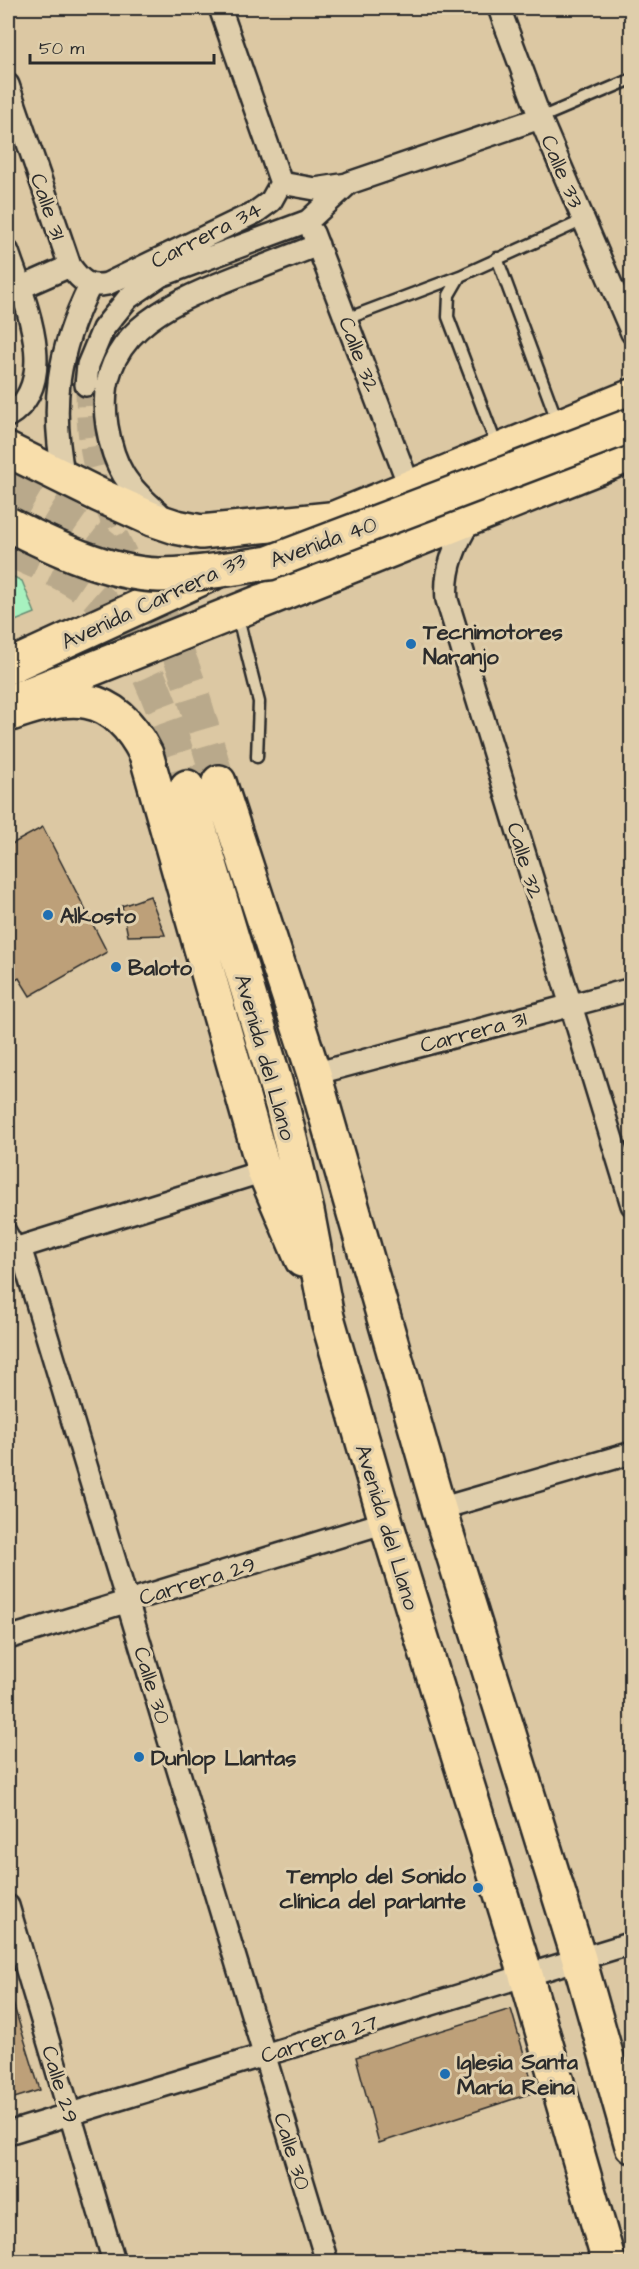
<svg xmlns="http://www.w3.org/2000/svg" width="639" height="2269" font-family="'Architects Daughter',sans-serif">
<rect width="100%" height="100%" fill="#dcc8a3"/>
<filter id="ink" filterUnits="userSpaceOnUse"><feTurbulence type="fractalNoise" baseFrequency=".0167" numOctaves="2"/><feDisplacementMap in="SourceGraphic" scale="12" xChannelSelector="R" yChannelSelector="G"/><feConvolveMatrix kernelMatrix="1 2 1 2 8 2 1 2 1" color-interpolation-filters="sRGB"/></filter>
<g filter="url(#ink)">
<!-- green -->
<path fill="#a7f1bf" stroke="#698e75" stroke-width="1.5" d="M 8,574 L 22,581 L 35,613 L 8,624 Z"/>
<!-- building -->
<path fill="#bda079" stroke="#2b2b2b" stroke-width="1.5" d="M 43,827 L 107,952 L 30,996 L 19,978 L 8,985 L 8,846 Z
M 150,896 L 165,935 L 128,936 L 122,906 Z
M 12,2000 L 40,2090 L 8,2100 L 8,2001 Z
M 511,2009 L 535,2092 L 379,2143 L 356,2057 Z"/>
<g fill="none" stroke-linecap="round" stroke-linejoin="round">
<!-- street-tunnel -->
<path stroke="#b9a98b" stroke-width="21" stroke-dasharray="21 10" stroke-linecap="butt" d="M 86,385 C 86,433 92,477 111,521 C 120,542 131,560 139,581"/>
<!-- highway-tunnel -->
<path stroke="#b9a98b" stroke-width="33" stroke-dasharray="33 16" stroke-linecap="butt" d="M 8,483 C 54,509 106,539 139,582 C 182,638 198,716 219,782
M 8,550 C 32,561 60,571 82,586 C 137,621 171,727 187,787"/>
<defs>
<path id="lane" d="M 540,118 L 632,79
M 497,258 L 558,423
M 346,319 L 460,276
M 498,449 L 448,317 L 449,295 L 460,276 L 584,220
M 237,614 L 259,702 L 257,757
M 8,1226 L 20,1247"/>
<path id="street" d="M 220,8 L 281,183
M 499,8 L 540,118 L 632,333
M 8,85 L 70,266 C 81,281 88,288 107,284 L 256,212 L 271,201 L 281,183
M 281,183 L 315,189 L 348,184
M 313,233 L 410,488
M 8,252 C 24,300 62,383 8,416
M 20,288 L 70,266
M 86,385 L 88,365 L 103,329 L 128,298 L 160,276 L 308,221 L 349,183 L 540,118
M 64,478 C 50,405 57,352 90,286
M 159,513 C 127,486 114,468 107,426 C 93,337 164,305 233,278 C 261,267 289,256 318,245
M 472,517 C 456,543 444,568 447,600 L 632,1205
M 314,1074 L 632,989
M 20,1247 L 327,2262
M 8,1251 L 264,1171
M 439,1509 L 632,1453
M 8,1638 L 386,1522
M 8,1906 L 114,2262
M 8,2133 L 632,1943"/>
<path id="primary" d="M 303,531 L 632,396
M 8,667 L 213,573
M 9,702 L 632,454"/>
<path id="highway" d="M 8,450 L 99,495 L 152,519 L 176,527 L 201,532 L 330,519
M 8,715 C 68,693 113,688 146,754 L 264,1171 L 302,1260
M 219,782 L 314,1074 L 439,1509 L 579,1959 L 632,2146
M 187,787 L 282,1105 L 307,1211 L 327,1317 L 386,1522 L 526,1975 L 609,2262"/>
</defs>
<!-- lane casing -->
<use href="#lane" stroke="#2b2b2b" stroke-width="15"/>
<!-- street casing -->
<use href="#street" stroke="#2b2b2b" stroke-width="26"/>
<!-- primary casing -->
<use href="#primary" stroke="#2b2b2b" stroke-width="38"/>
<!-- highway casing -->
<use href="#highway" stroke="#2b2b2b" stroke-width="38"/>
<!-- lane -->
<use href="#lane" stroke="#dfceab" stroke-width="10"/>
<!-- street -->
<use href="#street" stroke="#dfceab" stroke-width="21"/>
<!-- primary -->
<use href="#primary" stroke="#f8deab" stroke-width="33"/>
<!-- highway -->
<use href="#highway" stroke="#f8deab" stroke-width="33"/>
<defs>
<path id="highway-bridge" d="M 8,524 C 51,546 109,574 159,575 C 196,575 233,568 269,563 L 632,425"/>
</defs>
<!-- highway-bridge casing -->
<use href="#highway-bridge" stroke="#2b2b2b" stroke-width="38" stroke-linecap="butt"/>
<!-- highway-bridge -->
<use href="#highway-bridge" stroke="#f8deab" stroke-width="33"/>
</g>
</g>
<!-- markers -->
<g fill="#1f6fb2" stroke="#dfceab" stroke-width="2">
<circle cx="411" cy="644" r="6"/>
<circle cx="48" cy="915" r="6"/>
<circle cx="116" cy="967" r="6"/>
<circle cx="139" cy="1757" r="6"/>
<circle cx="478" cy="1888" r="6"/>
<circle cx="445" cy="2074" r="6"/>
</g>
<g text-anchor="middle" stroke-width="6" stroke-linejoin="round" paint-order="stroke">
<!-- street labels -->
<g font-size="22" fill="#2b2b2b" stroke="#dfceab">
<text transform="translate(563 171) rotate(67)" y="8">Calle 33</text>
<text transform="translate(49 206) rotate(71)" y="8">Calle 31</text>
<text transform="translate(206 234) rotate(-27)" y="8">Carrera 34</text>
<text transform="translate(360 354) rotate(69)" y="8">Calle 32</text>
<text transform="translate(323 541) rotate(-20)" y="8">Avenida 40</text>
<text transform="translate(153 600) rotate(-25)" y="8">Avenida Carrera 33</text>
<text transform="translate(526 860) rotate(73)" y="8">Calle 32</text>
<text transform="translate(473 1031) rotate(-15)" y="8">Carrera 31</text>
<text transform="translate(266 1057) rotate(74)" y="8">Avenida del Llano</text>
<text transform="translate(388 1527) rotate(73)" y="8">Avenida del Llano</text>
<text transform="translate(197 1580) rotate(-17)" y="8">Carrera 29</text>
<text transform="translate(153 1685) rotate(73)" y="8">Calle 30</text>
<text transform="translate(319 2038) rotate(-17)" y="8">Carrera 27</text>
<text transform="translate(61 2084) rotate(73)" y="8">Calle 29</text>
<text transform="translate(293 2151) rotate(73)" y="8">Calle 30</text>
</g>
<!-- poi labels -->
<g font-size="22" font-weight="bold" fill="#2b2b2b" stroke="#dfceab" text-anchor="start">
<text x="423" y="639">Tecnimotores<tspan x="423" dy="25">Naranjo</tspan></text>
<text x="60" y="923">Alkosto</text>
<text x="128" y="975">Baloto</text>
<text x="151" y="1765">Dunlop Llantas</text>
<text x="466" y="1883" text-anchor="end">Templo del Sonido<tspan x="466" dy="25">clínica del parlante</tspan></text>
<text x="457" y="2069">Iglesia Santa<tspan x="457" dy="25">María Reina</tspan></text>
</g>
</g>
<!-- margin -->
<rect width="639" height="2269" fill="none" stroke="#dfceab" stroke-width="30"/>
<rect x="15" y="15" width="609" height="2239" fill="none" stroke="#2b2b2b" stroke-width="2" filter="url(#ink)"/>
<!-- scale -->
<path d="M30 54v9h184v-9" fill="none" stroke="#2b2b2b" stroke-width="3"/>
<text x="39" y="54" font-size="18" fill="#2b2b2b" stroke="#dfceab" stroke-width="4.5" paint-order="stroke">50 m</text>
</svg>
